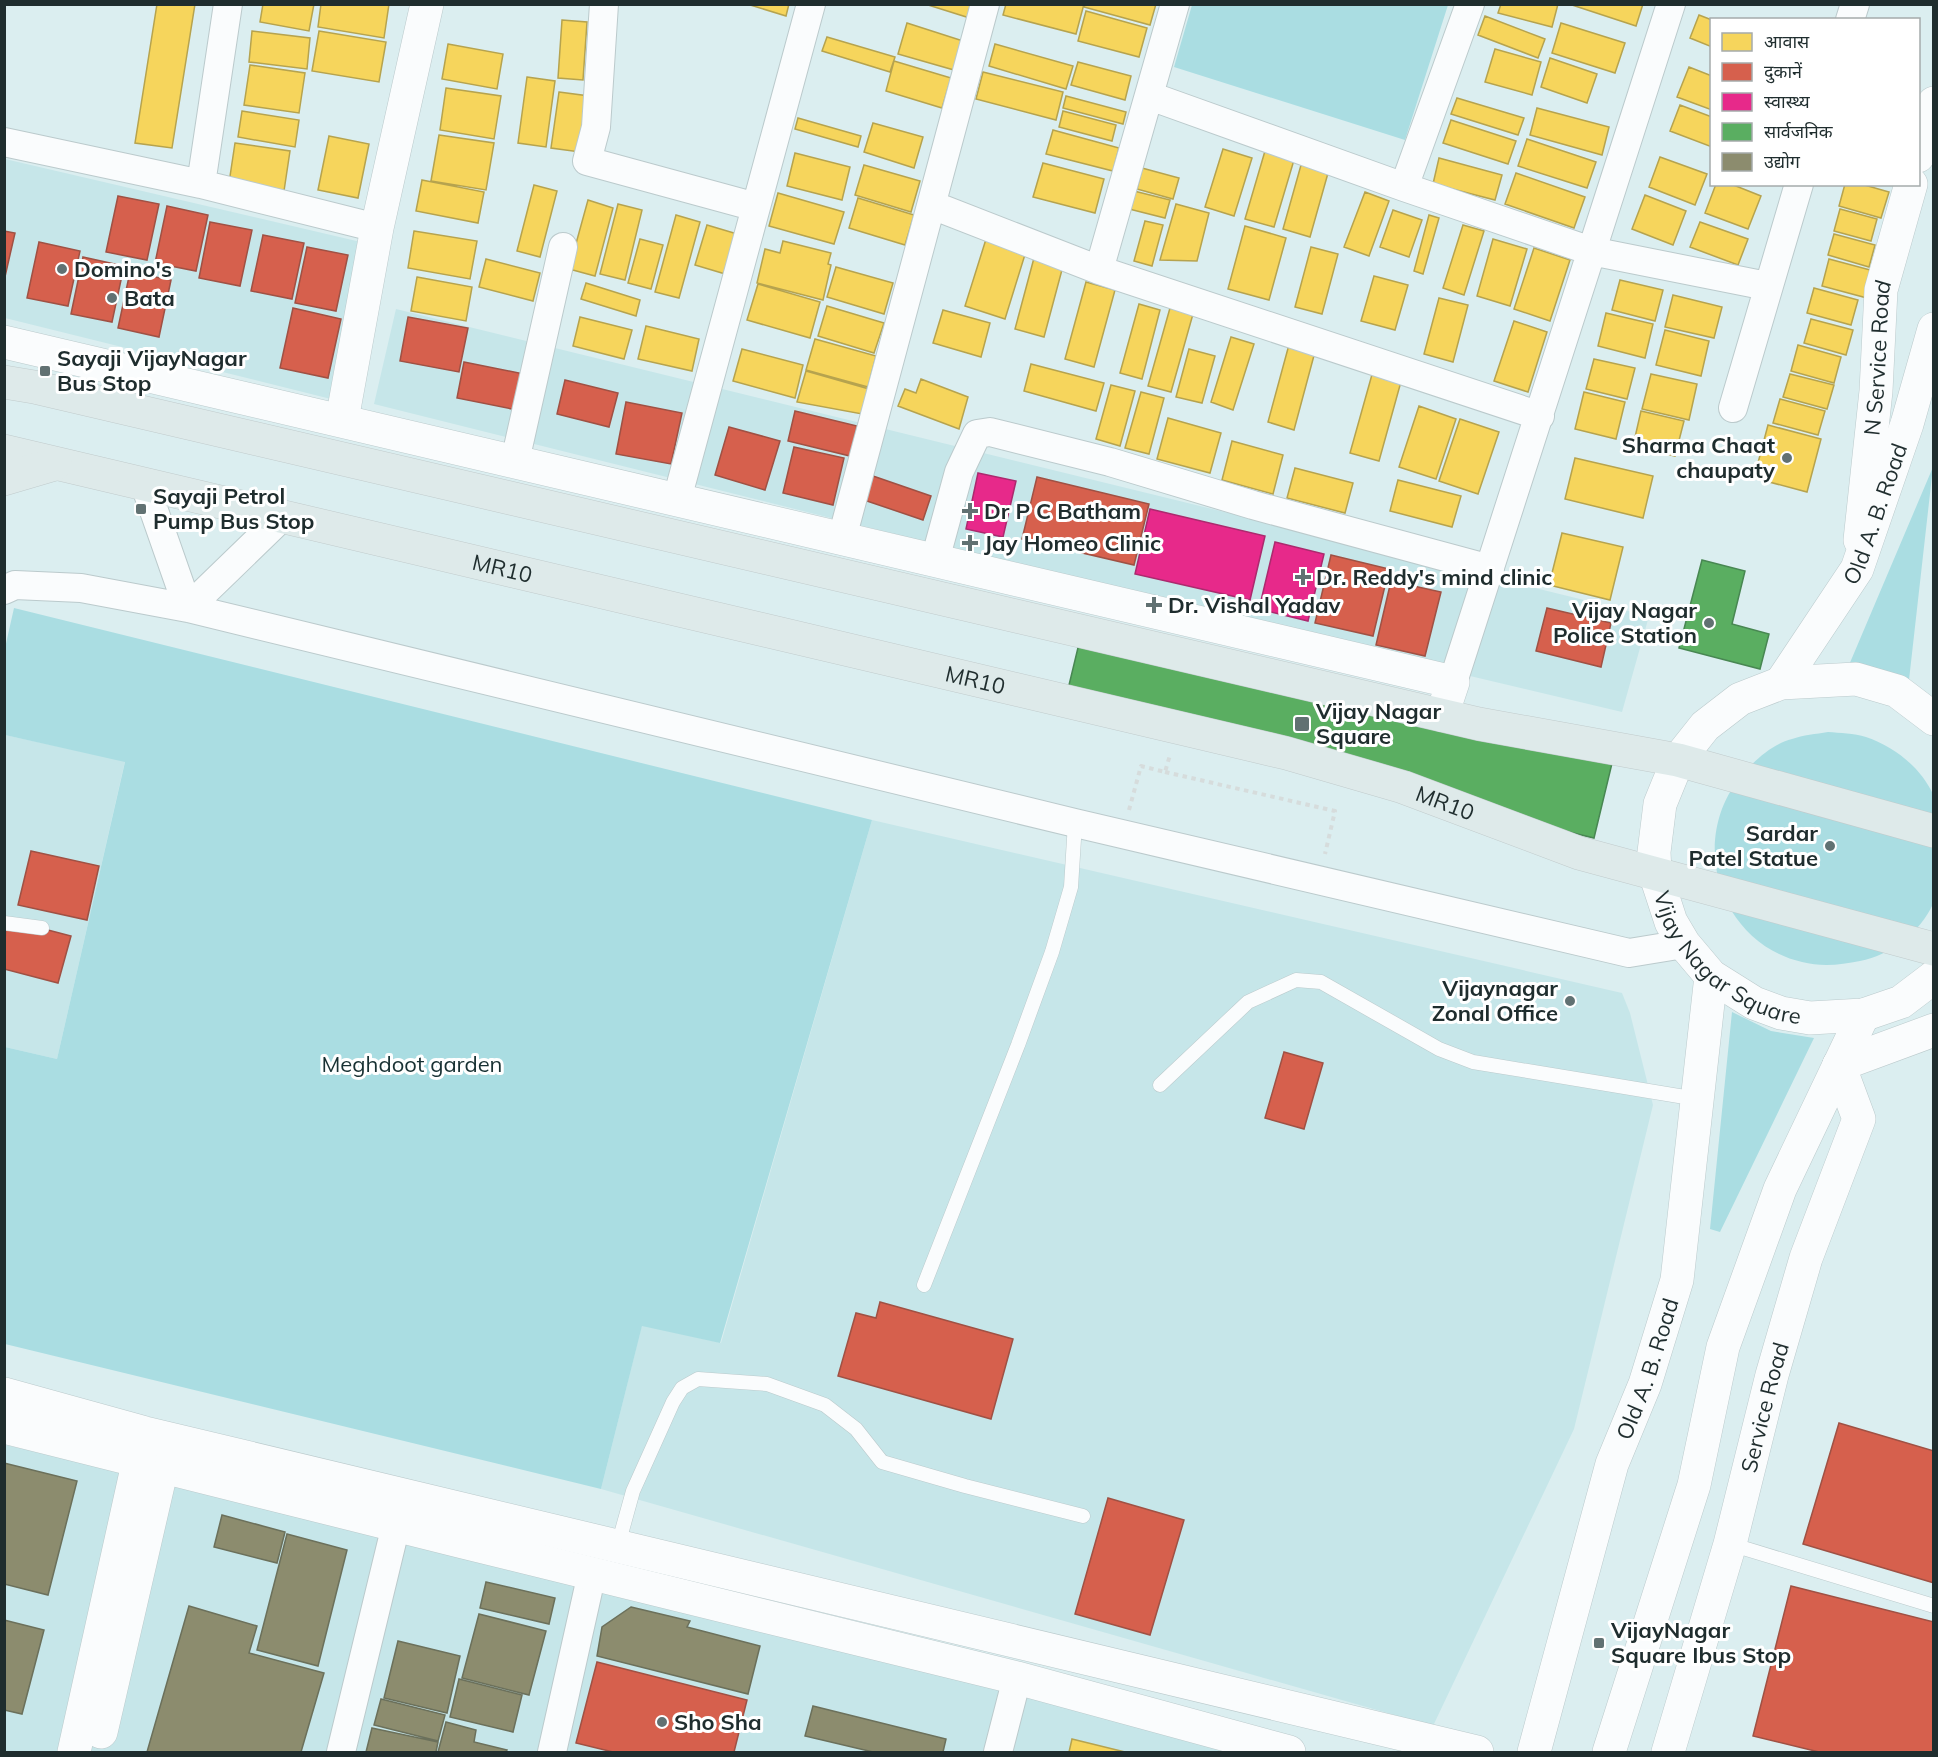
<svg xmlns="http://www.w3.org/2000/svg" width="1938" height="1757" font-family="Mulish,'Noto Sans Devanagari',sans-serif">
<rect width="100%" height="100%" fill="#dbeef0"/>
<!-- built -->
<path fill="#c6e6e9" d="M 5,159 L 365,243 L 335,400 L 5,318 Z
M 396,309 L 1649,616 L 1622,712 L 1356,649 L 374,404 Z
M 5,735 L 125,761 L 57,1059 L 5,1047 Z
M 872,820 L 1622,993 L 1630,1013 L 1653,1105 L 1574,1429 L 1433,1726 L 601,1489 L 642,1325 L 721,1343 Z
M 5,1445 L 189,1484 L 1129,1719 L 1244,1752 L 5,1752 Z"/>
<!-- green -->
<path fill="#aadde2" d="M 1192,5 L 1192,4 L 1448,5 L 1405,140 L 1174,67 Z
M 1933,467 L 1909,680 L 1849,665 Z
M 14,608 L 872,820 L 720,1343 L 642,1326 L 601,1489 L 5,1344 L 5,1047 L 57,1059 L 125,762 L 5,735 L 5,648 Z
M 1828,732 C 1840,733 1854,733 1866,737 C 1895,747 1920,767 1933,794 L 1933,904 C 1920,932 1891,955 1860,961 C 1841,965 1821,967 1802,962 C 1717,942 1687,836 1744,773 C 1756,759 1773,744 1792,739 C 1803,735 1816,734 1828,732 Z
M 1732,1012 L 1771,1031 L 1814,1038 L 1720,1232 L 1710,1229 Z"/>
<!-- homes -->
<path fill="#f6d55c" stroke="#b6a34e" stroke-width="1.5" d="M 157,4 L 195,4 L 172,148 L 135,143 Z
M 263,4 L 314,4 L 309,31 L 260,22 Z
M 321,4 L 389,4 L 384,38 L 318,27 Z
M 747,4 L 789,4 L 786,16 Z
M 925,4 L 981,4 L 976,20 Z
M 1006,4 L 1084,4 L 1076,34 L 1003,15 Z
M 1085,4 L 1156,4 L 1150,25 L 1084,7 Z
M 1501,4 L 1558,4 L 1552,27 L 1498,13 Z
M 1569,4 L 1643,4 L 1636,26 Z
M 1086,11 L 1147,28 L 1139,57 L 1078,41 Z
M 1699,15 L 1712,20 L 1712,47 L 1690,38 Z
M 1485,16 L 1545,39 L 1538,58 L 1478,35 Z
M 562,20 L 587,22 L 583,80 L 558,78 Z
M 907,23 L 963,41 L 954,70 L 898,54 Z
M 1561,23 L 1625,43 L 1615,73 L 1552,53 Z
M 252,31 L 310,38 L 307,69 L 249,62 Z
M 319,31 L 386,42 L 379,82 L 312,71 Z
M 827,37 L 895,57 L 890,72 L 822,51 Z
M 448,44 L 503,54 L 497,89 L 442,79 Z
M 995,44 L 1073,66 L 1066,89 L 989,66 Z
M 1495,49 L 1541,62 L 1532,95 L 1485,82 Z
M 1550,58 L 1597,74 L 1587,103 L 1541,87 Z
M 894,61 L 951,78 L 942,108 L 886,91 Z
M 1078,62 L 1131,76 L 1125,100 L 1071,85 Z
M 250,65 L 305,73 L 299,113 L 244,105 Z
M 1689,67 L 1712,76 L 1712,110 L 1677,97 Z
M 983,72 L 1063,92 L 1056,120 L 976,99 Z
M 527,77 L 555,81 L 546,147 L 518,143 Z
M 446,88 L 501,96 L 494,139 L 440,130 Z
M 559,92 L 589,96 L 580,152 L 551,148 Z
M 1066,96 L 1126,112 L 1123,124 L 1063,108 Z
M 1457,98 L 1524,118 L 1518,135 L 1451,114 Z
M 1680,105 L 1712,117 L 1712,147 L 1670,131 Z
M 1537,108 L 1609,127 L 1602,155 L 1530,135 Z
M 242,111 L 299,120 L 295,147 L 238,137 Z
M 1063,111 L 1116,125 L 1112,141 L 1059,127 Z
M 798,118 L 861,136 L 858,147 L 795,129 Z
M 1451,120 L 1516,141 L 1508,164 L 1443,143 Z
M 873,123 L 923,137 L 914,168 L 864,152 Z
M 1053,130 L 1119,148 L 1113,171 L 1046,154 Z
M 439,135 L 494,143 L 486,190 L 431,181 Z
M 329,136 L 369,144 L 358,198 L 318,190 Z
M 1527,139 L 1596,162 L 1587,188 L 1518,166 Z
M 235,143 L 290,151 L 284,191 L 229,183 Z
M 1223,149 L 1252,158 L 1234,216 L 1205,207 Z
M 1265,151 L 1294,160 L 1274,227 L 1245,219 Z
M 795,153 L 850,167 L 842,200 L 787,186 Z
M 1660,157 L 1707,174 L 1695,205 L 1649,187 Z
M 1303,158 L 1330,166 L 1310,237 L 1283,229 Z
M 1439,158 L 1502,175 L 1495,200 L 1433,184 Z
M 1043,163 L 1104,179 L 1095,213 L 1033,197 Z
M 864,165 L 920,181 L 911,212 L 855,195 Z
M 1142,168 L 1179,178 L 1173,199 L 1137,189 Z
M 1516,173 L 1585,197 L 1574,228 L 1505,204 Z
M 422,180 L 484,192 L 478,223 L 416,211 Z
M 1716,184 L 1731,184 L 1761,196 L 1748,229 L 1705,213 Z
M 1845,184 L 1861,184 L 1889,192 L 1881,218 L 1839,206 Z
M 534,185 L 557,191 L 540,257 L 517,251 Z
M 1134,191 L 1170,200 L 1165,218 L 1129,209 Z
M 1365,192 L 1389,201 L 1369,256 L 1344,247 Z
M 778,193 L 844,212 L 834,244 L 769,226 Z
M 1645,195 L 1686,211 L 1673,245 L 1632,229 Z
M 858,198 L 914,215 L 905,245 L 849,228 Z
M 588,200 L 613,208 L 595,276 L 569,269 Z
M 618,204 L 642,210 L 625,280 L 600,274 Z
M 1176,204 L 1209,213 L 1197,261 L 1160,260 Z
M 1840,209 L 1877,219 L 1871,241 L 1834,231 Z
M 1393,210 L 1422,220 L 1409,257 L 1380,247 Z
M 676,215 L 700,222 L 679,298 L 655,292 Z
M 1429,215 L 1439,218 L 1423,274 L 1414,271 Z
M 1145,221 L 1163,225 L 1152,266 L 1134,261 Z
M 1700,222 L 1748,239 L 1738,265 L 1690,247 Z
M 707,225 L 744,236 L 732,276 L 695,265 Z
M 1463,225 L 1484,231 L 1464,295 L 1443,288 Z
M 1245,226 L 1286,238 L 1269,300 L 1228,289 Z
M 414,231 L 477,241 L 470,279 L 408,268 Z
M 1834,234 L 1875,245 L 1869,267 L 1828,255 Z
M 987,236 L 1027,248 L 1005,319 L 965,306 Z
M 640,239 L 663,245 L 651,289 L 628,283 Z
M 1493,239 L 1527,249 L 1510,306 L 1477,296 Z
M 783,241 L 831,253 L 828,264 L 831,265 L 823,300 L 757,283 L 765,249 L 780,253 Z
M 1311,247 L 1338,254 L 1322,314 L 1295,307 Z
M 1534,248 L 1570,260 L 1550,321 L 1514,309 Z
M 1034,258 L 1063,266 L 1044,337 L 1015,329 Z
M 486,259 L 540,273 L 533,301 L 479,287 Z
M 1829,259 L 1874,271 L 1867,298 L 1822,286 Z
M 836,267 L 893,283 L 884,314 L 827,297 Z
M 1374,276 L 1408,285 L 1395,330 L 1361,321 Z
M 417,277 L 472,287 L 466,321 L 411,311 Z
M 1620,280 L 1663,290 L 1655,321 L 1612,310 Z
M 1086,282 L 1115,290 L 1094,367 L 1065,359 Z
M 586,283 L 640,300 L 636,316 L 581,299 Z
M 758,284 L 820,302 L 810,338 L 747,320 Z
M 1814,288 L 1858,300 L 1851,325 L 1807,313 Z
M 1673,295 L 1722,307 L 1714,338 L 1665,327 Z
M 1439,298 L 1468,305 L 1453,362 L 1424,354 Z
M 1139,304 L 1160,310 L 1142,379 L 1120,373 Z
M 827,306 L 884,323 L 874,353 L 818,336 Z
M 1170,308 L 1193,314 L 1171,392 L 1148,386 Z
M 943,310 L 990,323 L 981,357 L 933,343 Z
M 1606,313 L 1653,324 L 1645,358 L 1598,346 Z
M 580,317 L 632,330 L 624,359 L 573,346 Z
M 1811,319 L 1853,330 L 1846,355 L 1804,343 Z
M 1514,321 L 1547,332 L 1528,392 L 1494,381 Z
M 646,326 L 699,339 L 692,371 L 638,359 Z
M 1665,330 L 1709,341 L 1701,376 L 1656,365 Z
M 1231,337 L 1254,344 L 1233,410 L 1211,402 Z
M 815,339 L 876,356 L 868,387 L 806,370 Z
M 1290,341 L 1316,348 L 1294,430 L 1268,422 Z
M 1798,345 L 1841,357 L 1834,383 L 1791,371 Z
M 742,349 L 803,365 L 795,398 L 733,381 Z
M 1189,349 L 1215,356 L 1202,403 L 1176,397 Z
M 1594,359 L 1635,368 L 1627,399 L 1586,389 Z
M 1031,364 L 1104,383 L 1096,411 L 1024,391 Z
M 806,371 L 869,389 L 862,414 L 797,402 Z
M 1373,371 L 1402,378 L 1379,461 L 1350,453 Z
M 1651,374 L 1697,384 L 1689,420 L 1642,409 Z
M 1790,374 L 1834,385 L 1827,409 L 1783,397 Z
M 921,379 L 968,397 L 959,429 L 898,406 L 905,389 L 916,393 Z
M 1111,385 L 1135,391 L 1120,446 L 1096,439 Z
M 1141,392 L 1164,398 L 1149,454 L 1125,448 Z
M 1584,392 L 1625,402 L 1616,439 L 1575,429 Z
M 1780,399 L 1825,411 L 1818,435 L 1773,423 Z
M 1419,406 L 1456,419 L 1436,479 L 1399,467 Z
M 1641,411 L 1684,421 L 1675,456 L 1633,446 Z
M 1168,418 L 1221,433 L 1210,473 L 1157,459 Z
M 1460,419 L 1499,432 L 1478,494 L 1439,481 Z
M 1768,425 L 1821,439 L 1807,492 L 1754,478 Z
M 1232,441 L 1283,455 L 1273,494 L 1222,480 Z
M 1575,458 L 1653,476 L 1643,518 L 1565,499 Z
M 1295,468 L 1353,483 L 1345,513 L 1287,498 Z
M 1398,480 L 1461,496 L 1452,527 L 1390,511 Z
M 1562,533 L 1623,547 L 1610,600 L 1549,585 Z
M 1072,1739 L 1125,1752 L 1069,1752 Z"/>
<!-- shops -->
<path fill="#d6604d" stroke="#9f5144" stroke-width="1.5" d="M 118,196 L 159,204 L 147,260 L 106,252 Z
M 167,206 L 208,215 L 196,271 L 155,263 Z
M 210,222 L 252,230 L 240,286 L 199,278 Z
M 4,231 L 15,233 L 4,281 Z
M 263,235 L 304,243 L 292,299 L 251,291 Z
M 39,242 L 80,251 L 68,306 L 27,298 Z
M 307,247 L 348,255 L 336,311 L 295,303 Z
M 83,257 L 124,266 L 112,322 L 71,314 Z
M 130,272 L 171,280 L 159,337 L 118,328 Z
M 293,308 L 341,319 L 328,378 L 280,368 Z
M 408,317 L 468,328 L 459,372 L 400,361 Z
M 464,362 L 524,374 L 517,410 L 457,398 Z
M 565,380 L 618,393 L 609,427 L 557,414 Z
M 626,402 L 682,413 L 671,464 L 616,454 Z
M 795,411 L 857,426 L 850,456 L 788,441 Z
M 729,427 L 780,441 L 765,490 L 715,475 Z
M 794,447 L 844,458 L 833,505 L 783,493 Z
M 873,476 L 931,496 L 923,520 L 864,500 Z
M 1037,477 L 1149,504 L 1134,565 L 1022,539 Z
M 1331,555 L 1389,569 L 1373,636 L 1315,623 Z
M 1391,581 L 1441,592 L 1425,656 L 1376,645 Z
M 1547,608 L 1611,623 L 1601,667 L 1536,651 Z
M 31,851 L 99,866 L 87,920 L 18,905 Z
M 6,919 L 71,936 L 58,983 L 4,969 Z
M 1284,1052 L 1323,1063 L 1304,1129 L 1265,1118 Z
M 880,1302 L 1013,1339 L 991,1419 L 838,1376 L 856,1313 L 876,1318 Z
M 1839,1423 L 1934,1451 L 1934,1583 L 1803,1544 Z
M 1108,1498 L 1184,1520 L 1150,1635 L 1075,1614 Z
M 1791,1586 L 1934,1622 L 1934,1752 L 1819,1752 L 1753,1736 Z
M 597,1662 L 747,1700 L 734,1752 L 613,1752 L 576,1743 Z"/>
<!-- health -->
<path fill="#e7298a" stroke="#ab2a6e" stroke-width="1.5" d="M 978,473 L 1016,481 L 1003,537 L 966,529 Z
M 1150,509 L 1265,536 L 1250,600 L 1135,574 Z
M 1275,542 L 1324,554 L 1308,621 L 1259,609 Z"/>
<!-- public -->
<path fill="#5aae61" stroke="#488752" stroke-width="1.5" d="M 1702,560 L 1745,571 L 1732,624 L 1769,634 L 1760,669 L 1679,648 Z
M 1083,627 L 1614,755 L 1594,838 L 1063,710 Z"/>
<!-- industry -->
<path fill="#8c8c6e" stroke="#6b705b" stroke-width="1.5" d="M 4,1463 L 77,1481 L 48,1595 L 4,1584 Z
M 222,1515 L 285,1532 L 277,1563 L 214,1547 Z
M 287,1534 L 347,1550 L 318,1666 L 257,1650 Z
M 486,1582 L 555,1598 L 549,1624 L 480,1608 Z
M 189,1606 L 257,1626 L 249,1653 L 324,1673 L 301,1752 L 147,1752 Z
M 631,1607 L 690,1621 L 687,1627 L 760,1646 L 748,1694 L 597,1656 L 602,1627 Z
M 479,1614 L 546,1631 L 529,1695 L 462,1678 Z
M 4,1620 L 44,1630 L 22,1714 L 4,1710 Z
M 398,1641 L 460,1656 L 447,1713 L 384,1698 Z
M 459,1679 L 522,1695 L 513,1732 L 450,1717 Z
M 381,1699 L 445,1715 L 438,1741 L 374,1725 Z
M 813,1706 L 946,1739 L 943,1752 L 873,1752 L 805,1736 Z
M 446,1722 L 476,1730 L 474,1742 L 507,1750 L 506,1752 L 438,1752 Z
M 372,1728 L 438,1742 L 436,1752 L 366,1752 Z"/>
<g fill="none" stroke-linecap="round" stroke-linejoin="round">
<defs>
<path id="service" d="M 4,923 L 42,928
M 1160,1085 L 1248,1002 L 1296,980 L 1321,982 L 1439,1049 L 1473,1062 L 1697,1099
M 924,1285 L 1018,1045 L 1052,952 L 1071,887 L 1075,823
M 1730,1544 L 1934,1606
M 618,1545 L 633,1491 L 673,1402 L 682,1388 L 698,1379 L 767,1384 L 825,1405 L 856,1429 L 882,1462 L 965,1486 L 1083,1516"/>
<path id="minor" d="M 604,4 L 596,127 L 587,161 L 756,207
M 1850,20 L 1855,4
M 1150,96 L 1404,187 L 1591,251 L 1767,286
M 4,142 L 201,184 L 377,228
M 201,184 L 228,4
M 1404,187 L 1470,4
M 932,205 L 1099,270 L 1540,416
M 1099,270 L 1175,4
M 1733,408 L 1799,184
M 515,461 L 563,247
M 145,485 L 188,608 L 282,517
M 677,499 L 811,4
M 842,538 L 985,4
M 935,560 L 959,472 L 977,434 L 990,432 L 1110,462 L 1253,505 L 1490,569
M 4,590 L 15,585 L 81,588 L 188,608 L 1075,823 L 1629,953 L 1684,944
M 1453,682 C 1527,457 1598,230 1671,4
M 341,1752 L 396,1525
M 552,1752 L 592,1573
M 998,1752 L 1017,1678"/>
<g id="tertiary">
<path d="M 1918,156 L 1934,103"/>
<path d="M 4,342 L 1453,682 L 1442,715"/>
<path d="M 342,420 L 377,228 L 427,4"/>
<path id="s1" d="M 1860,540 L 1876,391 L 1881,290 L 1911,184"/>
<path d="M 4,1394 L 145,1433 L 1477,1752"/>
<path d="M 4,1427 L 463,1542 L 1017,1678 L 1289,1752"/>
<path d="M 101,1732 L 167,1446"/>
<path d="M 74,1752 L 143,1441"/>
<path id="s2" d="M 1668,1752 L 1730,1544 L 1772,1375 L 1806,1258 L 1859,1119 L 1839,1065"/>
</g>
<g id="secondary">
<path id="s3" d="M 1781,683 L 1857,569 L 1907,424 L 1934,329"/>
<path id="s4" d="M 1934,719 L 1897,691 L 1856,679 L 1781,683 L 1740,699 L 1705,726 L 1678,760 L 1660,804 L 1654,852 L 1655,873 L 1671,922 L 1684,944 L 1711,976 L 1754,1003 L 1781,1013 L 1810,1018 L 1863,1015 L 1901,1002 L 1934,977"/>
<path d="M 1839,1065 L 1934,1030"/>
<path id="s5" d="M 1534,1752 L 1612,1464 L 1645,1384 L 1677,1280 L 1711,976"/>
<path d="M 1609,1752 L 1694,1485 L 1723,1347 L 1780,1189 L 1863,1015"/>
</g>
<g id="primary">
<path d="M 4,382 L 34,387 L 1479,724 L 1678,760 L 1934,831"/>
<path id="s6" d="M 4,451 L 1286,753 L 1403,787 L 1579,853 L 1934,949"/>
<path d="M 4,479 L 55,464"/>
</g>
</defs>
<!-- service casing -->
<use href="#service" stroke="#bbcacc" stroke-width="15"/>
<!-- minor casing -->
<use href="#minor" stroke="#bbcacc" stroke-width="30"/>
<!-- tertiary casing -->
<use href="#tertiary" stroke="#bbcacc" stroke-width="34"/>
<!-- secondary casing -->
<use href="#secondary" stroke="#bbcacc" stroke-width="34"/>
<!-- primary casing -->
<use href="#primary" stroke="#c1cbcc" stroke-width="34"/>
<!-- path -->
<path stroke="#d6dcdc" stroke-width="4" stroke-dasharray="4.5 4.5" stroke-linecap="butt" d="M 1165,772 L 1335,811 L 1325,854
M 1129,810 L 1141,766 L 1165,772 L 1170,755"/>
<!-- service -->
<use href="#service" stroke="#fafcfd" stroke-width="14"/>
<!-- minor -->
<use href="#minor" stroke="#fafcfd" stroke-width="28"/>
<!-- tertiary -->
<use href="#tertiary" stroke="#fafcfd" stroke-width="33"/>
<!-- secondary -->
<use href="#secondary" stroke="#fafcfd" stroke-width="33"/>
<!-- primary -->
<use href="#primary" stroke="#deeaea" stroke-width="33"/>
</g>
<!-- markers -->
<g fill="#617172" stroke="#fff" stroke-width="2">
<circle cx="62" cy="269" r="6"/>
<circle cx="112" cy="298" r="6"/>
<rect x="39" y="365" width="12" height="12" rx="3"/>
<circle cx="1787" cy="458" r="6"/>
<rect x="135" y="503" width="12" height="12" rx="3"/>
<path d="M967 502h6v6h6v6h-6v6h-6v-6h-6v-6h6z"/>
<path d="M967 534h6v6h6v6h-6v6h-6v-6h-6v-6h6z"/>
<path d="M1300 568h6v6h6v6h-6v6h-6v-6h-6v-6h6z"/>
<path d="M1151 596h6v6h6v6h-6v6h-6v-6h-6v-6h6z"/>
<circle cx="1709" cy="623" r="6"/>
<rect x="1294" y="716" width="16" height="16" rx="3"/>
<circle cx="1830" cy="846" r="6"/>
<circle cx="1570" cy="1001" r="6"/>
<rect x="1593" y="1637" width="12" height="12" rx="3"/>
<circle cx="662" cy="1722" r="6"/>
</g>
<g text-anchor="middle" stroke-width="6" stroke-linejoin="round" paint-order="stroke">
<!-- poi labels -->
<g font-size="22" font-weight="bold" fill="#1f2d2e" stroke="#fff" text-anchor="start">
<text x="74" y="277">Domino's</text>
<text x="124" y="306">Bata</text>
<text x="57" y="366">Sayaji VijayNagar<tspan x="57" dy="25">Bus Stop</tspan></text>
<text x="1775" y="453" text-anchor="end">Sharma Chaat<tspan x="1775" dy="25">chaupaty</tspan></text>
<text x="153" y="504">Sayaji Petrol<tspan x="153" dy="25">Pump Bus Stop</tspan></text>
<text x="984" y="519">Dr P C Batham</text>
<text x="984" y="551">Jay Homeo Clinic</text>
<text x="1316" y="585">Dr. Reddy's mind clinic</text>
<text x="1168" y="613">Dr. Vishal Yadav</text>
<text x="1697" y="618" text-anchor="end">Vijay Nagar<tspan x="1697" dy="25">Police Station</tspan></text>
<text x="1316" y="719">Vijay Nagar<tspan x="1316" dy="25">Square</tspan></text>
<text x="1818" y="841" text-anchor="end">Sardar<tspan x="1818" dy="25">Patel Statue</tspan></text>
<text x="1558" y="996" text-anchor="end">Vijaynagar<tspan x="1558" dy="25">Zonal Office</tspan></text>
<text x="1611" y="1638">VijayNagar<tspan x="1611" dy="25">Square Ibus Stop</tspan></text>
<text x="674" y="1730">Sho Sha</text>
</g>
<!-- street labels -->
<g font-size="22" fill="#1f2d2e" stroke="#fff">
<text dy="8" stroke="none"><textPath href="#s1" startOffset="183">N Service Road</textPath></text>
<text dy="8" stroke="none"><textPath href="#s3" startOffset="195">Old A. B. Road</textPath></text>
<text dy="8" stroke="none"><textPath href="#s6" startOffset="512">MR10</textPath></text>
<text dy="8" stroke="none"><textPath href="#s6" startOffset="998">MR10</textPath></text>
<text dy="8" stroke="none"><textPath href="#s6" startOffset="1484">MR10</textPath></text>
<text dy="8" stroke="none"><textPath href="#s4" startOffset="532">Vijay Nagar Square</textPath></text>
<text dy="8" stroke="none"><textPath href="#s5" startOffset="400">Old A. B. Road</textPath></text>
<text dy="8" stroke="none"><textPath href="#s2" startOffset="358">Service Road</textPath></text>
</g>
<!-- park labels -->
<g font-size="22" fill="#183133" stroke="#fff">
<text x="412" y="1072">Meghdoot garden</text>
</g>
</g>
<!-- border -->
<rect width="1938" height="1757" fill="none" stroke="#1f2d2e" stroke-width="12"/>
<!-- legend -->
<rect x="1710" y="18" width="210" height="168" fill="#ffffff" stroke="#a5abab" stroke-width="1.5"/>
<rect x="1722" y="33" width="30" height="18" fill="#f6d55c" stroke="#a5abab" stroke-width="1.5"/>
<text x="1764" y="48" font-size="18" fill="#1f2d2e">आवास</text>
<rect x="1722" y="63" width="30" height="18" fill="#d6604d" stroke="#a5abab" stroke-width="1.5"/>
<text x="1764" y="78" font-size="18" fill="#1f2d2e">दुकानें</text>
<rect x="1722" y="93" width="30" height="18" fill="#e7298a" stroke="#a5abab" stroke-width="1.5"/>
<text x="1764" y="108" font-size="18" fill="#1f2d2e">स्वास्थ्य</text>
<rect x="1722" y="123" width="30" height="18" fill="#5aae61" stroke="#a5abab" stroke-width="1.5"/>
<text x="1764" y="138" font-size="18" fill="#1f2d2e">सार्वजनिक</text>
<rect x="1722" y="153" width="30" height="18" fill="#8c8c6e" stroke="#a5abab" stroke-width="1.5"/>
<text x="1764" y="168" font-size="18" fill="#1f2d2e">उद्योग</text>
</svg>
